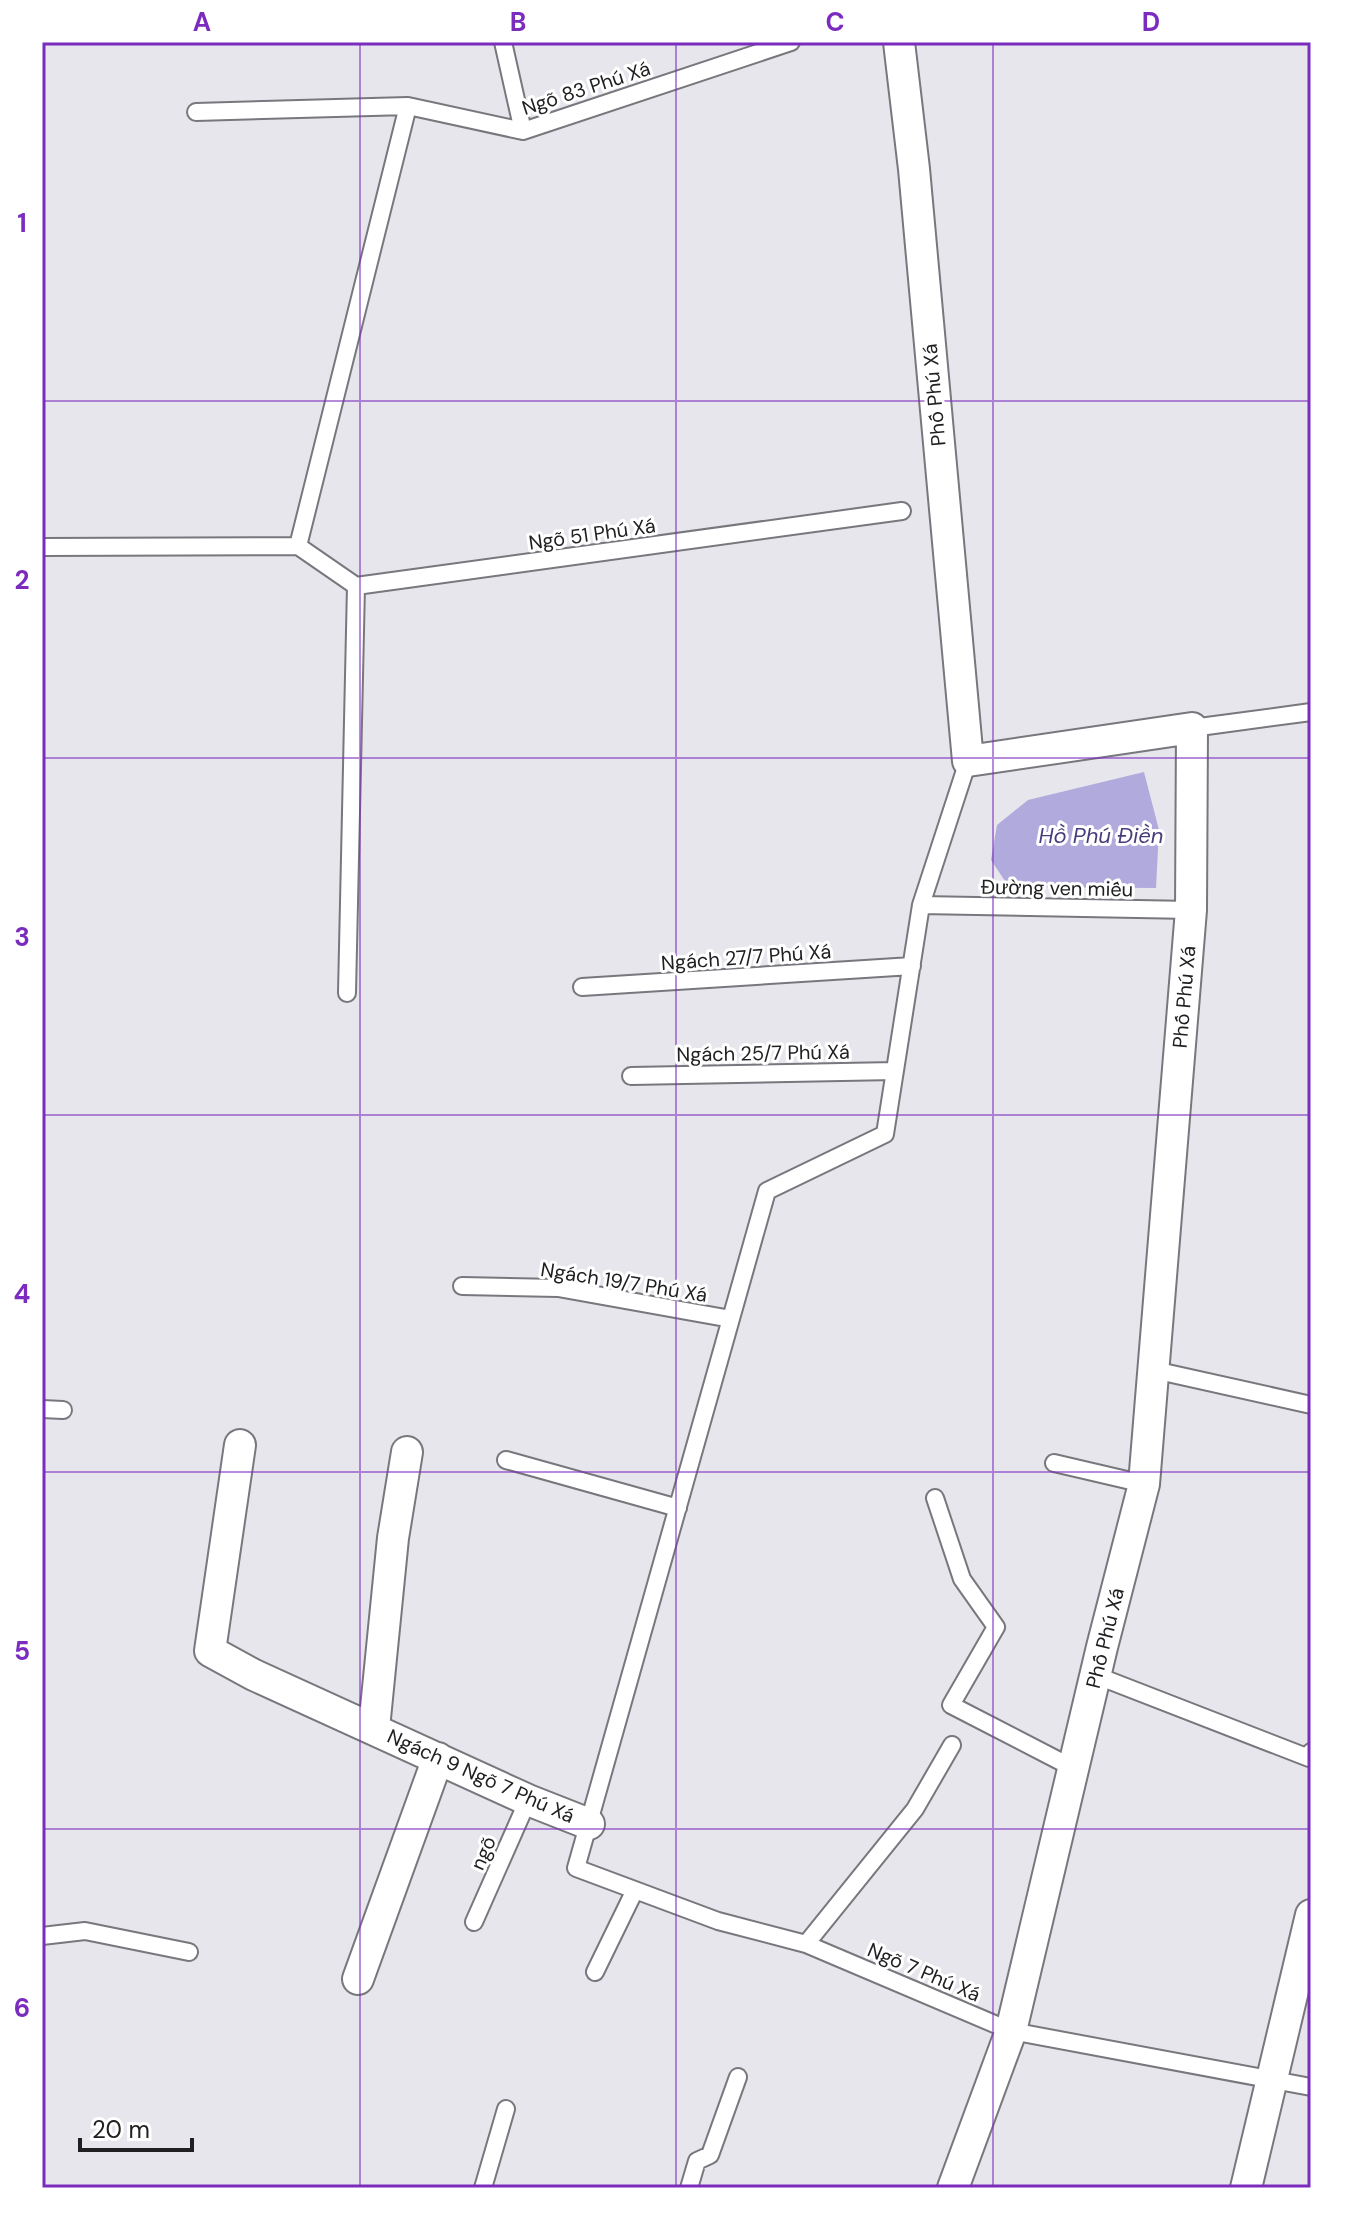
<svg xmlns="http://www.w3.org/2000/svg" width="1353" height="2230" font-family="'DM Sans',sans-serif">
<rect width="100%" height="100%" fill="#e7e6ec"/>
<!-- water -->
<path fill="#b0aadd" d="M 1144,772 L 1159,830 L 1156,888 L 1009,887 L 991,860 L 997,825 L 1028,800 Z"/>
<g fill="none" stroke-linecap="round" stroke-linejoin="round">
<defs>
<path id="lane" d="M 503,42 L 523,131
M 196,112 L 408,106 L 523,131 L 791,42
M 298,546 L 408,106
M 42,547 L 298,546 L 356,586 L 902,511
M 1192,728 L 1311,712
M 968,761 L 921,905 L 885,1134 L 767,1191 L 576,1868 L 718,1921 L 806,1944 L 1011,2031 L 1311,2087
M 921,905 L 1191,910
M 582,987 L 912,966
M 347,993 L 356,586
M 631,1076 L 895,1071
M 462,1286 L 558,1288 L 731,1319
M 1154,1370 L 1311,1405
M 42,1409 L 63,1410
M 506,1460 L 678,1508
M 1054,1463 L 1144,1484
M 935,1498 L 962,1579 L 996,1627 L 951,1705 L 1073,1768
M 1095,1675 L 1309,1758 L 1311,1752
M 474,1922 L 528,1800
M 42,1936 L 85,1931 L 189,1952
M 806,1944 L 915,1809 L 952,1745
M 595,1972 L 635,1890
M 483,2188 L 506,2109
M 689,2188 L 697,2161 L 710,2155 L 738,2077"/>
<path id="street" d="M 899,42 L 914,169 L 968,761 L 1192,728 L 1191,910 L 1144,1484 L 1102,1647 L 1011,2031 L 953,2188
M 240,1445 L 210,1651 L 254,1675 L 528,1800 L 589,1824
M 374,1728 L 393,1538 L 407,1452
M 358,1979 L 438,1758
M 1246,2188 L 1311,1915"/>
</defs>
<!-- lane casing -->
<use href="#lane" stroke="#78777d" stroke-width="20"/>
<!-- street casing -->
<use href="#street" stroke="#78777d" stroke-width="34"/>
<!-- lane -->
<use href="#lane" stroke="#fff" stroke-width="16"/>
<!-- street -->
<use href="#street" stroke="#fff" stroke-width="30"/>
</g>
<!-- grid -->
<path fill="none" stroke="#7b2cbf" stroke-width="2" stroke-opacity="0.55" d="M 360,42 L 360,2188M 676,42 L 676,2188M 993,42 L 993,2188M 42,401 L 1311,401M 42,758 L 1311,758M 42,1115 L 1311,1115M 42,1472 L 1311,1472M 42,1829 L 1311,1829"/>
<g text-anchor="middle" stroke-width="6" stroke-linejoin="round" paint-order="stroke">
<!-- street labels -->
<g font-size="20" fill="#202022" stroke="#fff">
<text transform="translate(586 88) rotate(-18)" y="7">Ngõ 83 Phú Xá</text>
<text transform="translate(934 395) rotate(-95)" y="7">Phố Phú Xá</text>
<text transform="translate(592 534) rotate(-8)" y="7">Ngõ 51 Phú Xá</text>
<text transform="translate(1057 888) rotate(1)" y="7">Đường ven miếu</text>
<text transform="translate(746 957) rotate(-4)" y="7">Ngách 27/7 Phú Xá</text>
<text transform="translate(1184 997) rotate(-85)" y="7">Phố Phú Xá</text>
<text transform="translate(763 1053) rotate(-1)" y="7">Ngách 25/7 Phú Xá</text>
<text transform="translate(624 1282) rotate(9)" y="7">Ngách 19/7 Phú Xá</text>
<text transform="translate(1105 1638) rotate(-76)" y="7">Phố Phú Xá</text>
<text transform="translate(481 1776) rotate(24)" y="7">Ngách 9 Ngõ 7 Phú Xá</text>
<text transform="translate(483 1853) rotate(-66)" y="7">ngõ</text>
<text transform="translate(924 1972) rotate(23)" y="7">Ngõ 7 Phú Xá</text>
</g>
<!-- water labels -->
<g font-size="22" font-style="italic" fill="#493c7c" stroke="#fff">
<text x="1101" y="843">Hồ Phú Điền</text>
</g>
</g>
<!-- border -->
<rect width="1353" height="2230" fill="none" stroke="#ffffff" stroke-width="88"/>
<!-- scale -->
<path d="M80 2138v12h112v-12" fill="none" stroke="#202022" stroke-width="4"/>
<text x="92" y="2138" font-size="24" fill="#202022" stroke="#ffffff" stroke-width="6" paint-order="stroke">20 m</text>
<rect x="44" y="44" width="1265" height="2142" fill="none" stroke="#7b2cbf" stroke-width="3"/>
<g font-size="26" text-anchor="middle" font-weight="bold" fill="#7b2cbf">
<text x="202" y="31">A</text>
<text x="518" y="31">B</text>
<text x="835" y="31">C</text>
<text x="1151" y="31">D</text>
<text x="22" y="232">1</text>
<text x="22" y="589">2</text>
<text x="22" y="946">3</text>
<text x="22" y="1303">4</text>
<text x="22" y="1660">5</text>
<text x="22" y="2017">6</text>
</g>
</svg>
